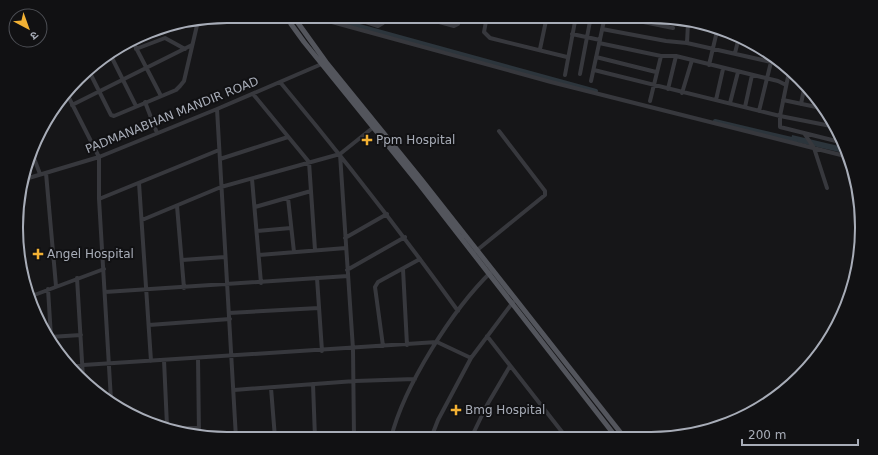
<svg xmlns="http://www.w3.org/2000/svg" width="878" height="455" font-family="'DejaVu Sans','Noto Sans Devanagari',sans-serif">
<rect width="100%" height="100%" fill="#161618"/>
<!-- water -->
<path fill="#2c353c" d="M 792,135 L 843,147 L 848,154 L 791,141 Z"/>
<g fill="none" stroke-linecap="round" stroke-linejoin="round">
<!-- canal -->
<path stroke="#2c353c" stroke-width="4" d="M 323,16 L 596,91
M 715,121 L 796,140"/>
<!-- minor -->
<path stroke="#37383d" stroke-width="4" d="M 310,16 L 551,82 L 849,157
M 348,16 L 378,26 L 383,23 L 384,16
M 417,16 L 454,26 L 458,24 L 460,16
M 487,16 L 484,32 L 490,38 L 567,57
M 614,16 L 673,28
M 296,22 L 308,16
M 602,29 L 666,41 L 687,43 L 771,62 L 759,111
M 572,34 L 600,40
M 133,42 L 161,96
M 599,43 L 661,56 L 676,56 L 778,81 L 786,85
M 687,43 L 688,23
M 136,49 L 165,38 L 185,49
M 540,49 L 547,16
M 735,53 L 739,37
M 110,54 L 136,106
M 596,57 L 656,72
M 709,65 L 717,31
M 594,70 L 780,116 L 831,126
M 89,71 L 111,115 L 114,116 L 176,90 L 180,86 L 184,81 L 198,21
M 789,72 L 780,116 L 780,127 L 840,142
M 580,74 L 591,16
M 565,75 L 576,16
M 591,81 L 605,16
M 280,82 C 342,156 401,232 458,311
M 668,89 L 676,56
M 682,93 L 692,60
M 67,94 L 99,157 L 99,199 L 111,400
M 253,94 L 309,162 L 315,250
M 716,100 L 723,69
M 783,100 L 821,108
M 650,101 L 661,56
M 145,102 L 157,133
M 730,103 L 738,72
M 801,104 L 805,84
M 72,105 L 192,45
M 745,107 L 752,75
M 217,109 L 236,438
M 804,133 L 814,148 L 827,188
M 32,153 L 40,174
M 340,154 L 353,349 L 354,438
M 220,159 L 288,137
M 46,173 L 56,286
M 252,179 L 261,283
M 22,180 L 99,157 L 217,109 L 324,63
M 139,183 L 151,361
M 288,198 L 294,252
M 99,199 L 219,150
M 177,206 L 184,288
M 255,207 L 311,191
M 142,220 L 221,187 L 340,154 L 375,126
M 257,231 L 291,228
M 345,238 L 387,214
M 476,251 L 545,195 L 545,191 L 499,131
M 259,255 L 346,248
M 182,260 L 225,257
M 403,269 L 407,345
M 347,270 L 405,237
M 77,278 L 83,378
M 317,278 L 322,351
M 48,289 L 51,337
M 105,292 L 348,276
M 29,297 L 104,269
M 229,313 L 319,308
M 149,325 L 230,319
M 487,336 L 566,437
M 50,337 L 81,335
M 383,346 L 375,287 L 378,282 L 420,259
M 198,358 L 199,434
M 164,360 L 167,426
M 68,366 L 437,342 L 471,358
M 313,384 L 315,438
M 271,388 L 275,438
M 234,390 L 355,381 L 415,379
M 176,428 L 198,428
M 602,437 L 618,436
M 391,438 C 404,386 452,310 491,272
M 431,438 L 438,420 L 471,358 L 513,302
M 471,438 L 487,405 L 510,366"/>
<!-- major -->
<path stroke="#53555c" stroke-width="5" d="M 288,16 L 291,24 L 304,42 L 419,184 L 616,437
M 293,16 L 326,62 L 421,179 L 624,437"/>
</g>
<!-- markers -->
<g fill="#f2b134" stroke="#111113" stroke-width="1.5">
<path d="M365 134h4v4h4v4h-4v4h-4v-4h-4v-4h4z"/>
<path d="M36 248h4v4h4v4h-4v4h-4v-4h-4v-4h4z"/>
<path d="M454 404h4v4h4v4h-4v4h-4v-4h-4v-4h4z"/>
</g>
<g text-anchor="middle" stroke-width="4" stroke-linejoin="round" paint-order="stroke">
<!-- street labels -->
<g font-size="12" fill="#a8adb8" stroke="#111113">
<text transform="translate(172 115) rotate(-22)" y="4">PADMANABHAN MANDIR ROAD</text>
</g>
<!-- poi labels -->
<g font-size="12" fill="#a8adb8" stroke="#111113" text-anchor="start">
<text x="376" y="144">Ppm Hospital</text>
<text x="47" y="258">Angel Hospital</text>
<text x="465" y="414">Bmg Hospital</text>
</g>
</g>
<!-- crop -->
<path d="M0 0H878V455H0ZM227 23H651A204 204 0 0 1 855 227V228A204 204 0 0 1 651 432H227A204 204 0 0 1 23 228V227A204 204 0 0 1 227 23Z" fill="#111113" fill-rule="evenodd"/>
<path fill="none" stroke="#a8adb8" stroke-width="2" d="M227 23H651A204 204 0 0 1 855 227V228A204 204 0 0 1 651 432H227A204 204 0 0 1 23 228V227A204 204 0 0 1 227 23Z"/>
<!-- north arrow -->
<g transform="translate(28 28) rotate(139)"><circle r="19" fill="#111113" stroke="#4d4f55"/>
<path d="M0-3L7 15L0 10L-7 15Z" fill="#f2b134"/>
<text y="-6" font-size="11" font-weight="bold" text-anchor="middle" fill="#a8adb8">उ</text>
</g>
<!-- scale -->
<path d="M742 439v6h116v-6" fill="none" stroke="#a8adb8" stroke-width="2"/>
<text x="748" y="439" font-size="12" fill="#a8adb8" stroke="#111113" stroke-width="3" paint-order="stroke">200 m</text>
</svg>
